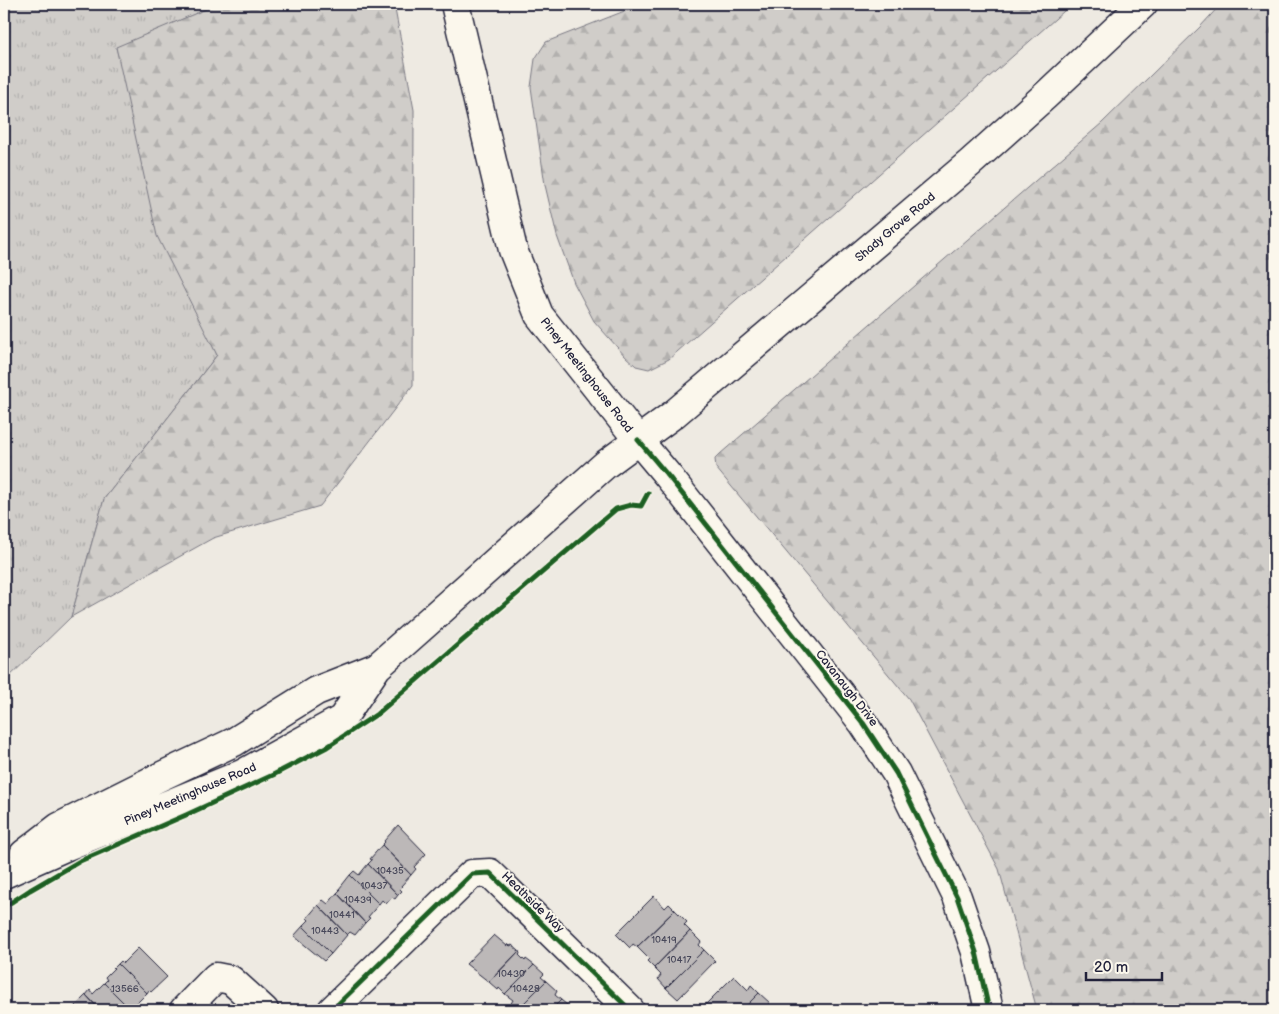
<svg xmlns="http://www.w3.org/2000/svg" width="1279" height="1014" font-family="'Balsamiq Sans',sans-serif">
<defs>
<pattern id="grass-tufts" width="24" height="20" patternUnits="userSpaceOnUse" patternTransform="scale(1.25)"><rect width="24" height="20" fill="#d0cdc9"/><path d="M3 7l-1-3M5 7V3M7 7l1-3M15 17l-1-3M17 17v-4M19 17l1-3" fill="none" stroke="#b2b0ae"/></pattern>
<pattern id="forest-firs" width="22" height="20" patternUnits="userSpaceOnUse" patternTransform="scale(1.25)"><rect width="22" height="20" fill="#d0cdc9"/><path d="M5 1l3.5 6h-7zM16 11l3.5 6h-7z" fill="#b2b0ae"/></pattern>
</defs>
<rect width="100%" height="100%" fill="#eeeae2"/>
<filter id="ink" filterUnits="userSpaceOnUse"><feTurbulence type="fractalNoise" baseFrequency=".02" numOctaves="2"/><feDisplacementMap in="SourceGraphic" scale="10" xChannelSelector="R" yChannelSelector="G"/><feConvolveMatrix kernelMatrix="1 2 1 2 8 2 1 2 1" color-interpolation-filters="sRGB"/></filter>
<g filter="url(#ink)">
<!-- grass -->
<path fill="url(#grass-tufts)" stroke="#797882" d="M 4,4 L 218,4 L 116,48 L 196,304 L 217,355 L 104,499 L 71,617 L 4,682 Z"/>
<!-- forest -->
<path fill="url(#forest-firs)" stroke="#797882" d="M 218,4 L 394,4 L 414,110 L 413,385 L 320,506 L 213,538 L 71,617 L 104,499 L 217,355 L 157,236 L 116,47 Z
M 635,4 L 1072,4 L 669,359 L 649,369 L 636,366 L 625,356 L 594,321 L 574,283 L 557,236 L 545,185 L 531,87 L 535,59 L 546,42 L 627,10 Z
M 1221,4 L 1275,4 L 1275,1010 L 1037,1010 L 999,869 L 909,699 L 716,468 L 715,459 L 720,454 L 1102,123 L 1200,27 Z"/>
<!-- building -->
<path fill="#bcb8b8" stroke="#22223b" d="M 398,825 L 426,854 L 414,867 L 416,869 L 411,875 L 382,845 L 385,842 L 384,841 Z
M 382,845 L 411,875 L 401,886 L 402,887 L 400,889 L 402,891 L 398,895 L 368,864 L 372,860 L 370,859 Z
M 368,864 L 398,895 L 395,899 L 392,897 L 386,904 L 382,900 L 379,904 L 350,875 L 354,871 L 359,875 Z
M 350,875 L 379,904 L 368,917 L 370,918 L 365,923 L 337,893 L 340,890 L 339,889 Z
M 337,893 L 365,923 L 355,935 L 350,932 L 347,935 L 318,905 L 323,900 L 328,904 Z
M 654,896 L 665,908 L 669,904 L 675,910 L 637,947 L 633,944 L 630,948 L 616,934 Z
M 318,905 L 347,935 L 331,954 L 303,926 L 309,920 L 307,918 Z
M 675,910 L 687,922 L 684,925 L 690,931 L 654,968 L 647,961 L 649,959 L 637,947 Z
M 303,926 L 331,954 L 324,961 L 294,936 Z
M 690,931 L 701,942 L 699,945 L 704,950 L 666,988 L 658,979 L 661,975 L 654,968 Z
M 494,935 L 507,946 L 508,944 L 510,946 L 512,945 L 519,951 L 489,982 L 466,964 Z
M 138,948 L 167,977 L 151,992 L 149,990 L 147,993 L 118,964 L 121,961 L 123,963 Z
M 704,950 L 715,961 L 678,999 L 666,988 Z
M 519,951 L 520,954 L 519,955 L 525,961 L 526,959 L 534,965 L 505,994 L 499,988 L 498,990 L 489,982 Z
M 118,964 L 147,993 L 136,1004 L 138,1006 L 134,1010 L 131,1010 L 104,983 L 107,980 L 105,977 Z
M 534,965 L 544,974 L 541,977 L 546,981 L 517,1010 L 510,1005 L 513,1000 L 505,994 Z
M 734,976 L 748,990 L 751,985 L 759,993 L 742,1010 L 700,1010 Z
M 546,981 L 557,991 L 555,995 L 561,1000 L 551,1010 L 517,1010 Z
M 104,983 L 131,1010 L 100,1010 L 86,995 L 90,990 L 93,994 Z
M 759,993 L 770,1003 L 763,1010 L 742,1010 Z
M 86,995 L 100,1010 L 77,1010 L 74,1007 Z
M 561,1000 L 573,1010 L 551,1010 Z"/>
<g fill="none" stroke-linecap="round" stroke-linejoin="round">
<defs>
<path id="minor" d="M 638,440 L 669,477 L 863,723 L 896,773 L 957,897 L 976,952 L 989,1010
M 184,1010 L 216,977 L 231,980 L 264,1010
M 332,1010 L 472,874 L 490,873 L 630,1010"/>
<path id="major" d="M 455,4 L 513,250 L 539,315 L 638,440
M 24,854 L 59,827 L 149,782 L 234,742 L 316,691 L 377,667
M 4,874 L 67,846 L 242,774 L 342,719 L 377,667 L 606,464 L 674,414 L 970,163 L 1045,96 L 1143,4"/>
</defs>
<!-- minor casing -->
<use href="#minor" stroke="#22223b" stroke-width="31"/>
<!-- major casing -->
<use href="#major" stroke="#22223b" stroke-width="31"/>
<!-- minor -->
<use href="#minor" stroke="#fbf7ec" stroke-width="28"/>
<!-- major -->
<use href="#major" stroke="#fbf7ec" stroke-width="28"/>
<defs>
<path id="cycleway" d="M 638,440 L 669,477 L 863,723 L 896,773 L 957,897 L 976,952 L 989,1010
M 4,907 L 30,890 L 80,861 L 186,815 L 273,775 L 327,747 L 377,714 L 616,509 L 631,505 L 641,506 L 648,493
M 332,1010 L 472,874 L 490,873 L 630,1010"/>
</defs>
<!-- cycleway casing -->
<use href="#cycleway" stroke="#fbf7ec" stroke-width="8"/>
<!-- cycleway -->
<use href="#cycleway" stroke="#1b5e20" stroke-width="5"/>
</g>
</g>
<g text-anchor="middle" stroke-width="4" stroke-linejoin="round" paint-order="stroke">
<!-- number labels -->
<g font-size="10" fill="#48485a">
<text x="390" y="874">10435</text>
<text x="374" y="889">10437</text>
<text x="358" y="903">10439</text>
<text x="342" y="918">10441</text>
<text x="325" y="934">10443</text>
<text x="664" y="943">10419</text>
<text x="679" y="963">10417</text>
<text x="511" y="977">10430</text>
<text x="125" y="992">13566</text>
<text x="526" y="992">10428</text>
</g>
<!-- street labels -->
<g font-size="12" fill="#22223b" stroke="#fbf7ec">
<text transform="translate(895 227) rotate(-40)" y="4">Shady Grove Road</text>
<text transform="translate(587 375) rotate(52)" y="4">Piney Meetinghouse Road</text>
<text transform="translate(847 688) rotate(52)" y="4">Cavanaugh Drive</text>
<text transform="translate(190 794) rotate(-23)" y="4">Piney Meetinghouse Road</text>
<text transform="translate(533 902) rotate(44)" y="4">Heathside Way</text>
</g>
</g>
<!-- margin -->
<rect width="1279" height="1014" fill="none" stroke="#fbf7ec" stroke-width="20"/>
<rect x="10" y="10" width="1259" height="994" fill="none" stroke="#22223b" stroke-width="2" filter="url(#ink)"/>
<!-- scale -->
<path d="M1086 972v8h76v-8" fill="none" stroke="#22223b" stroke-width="2.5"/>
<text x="1094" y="972" font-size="15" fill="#22223b" stroke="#fbf7ec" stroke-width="4" paint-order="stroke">20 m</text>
</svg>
